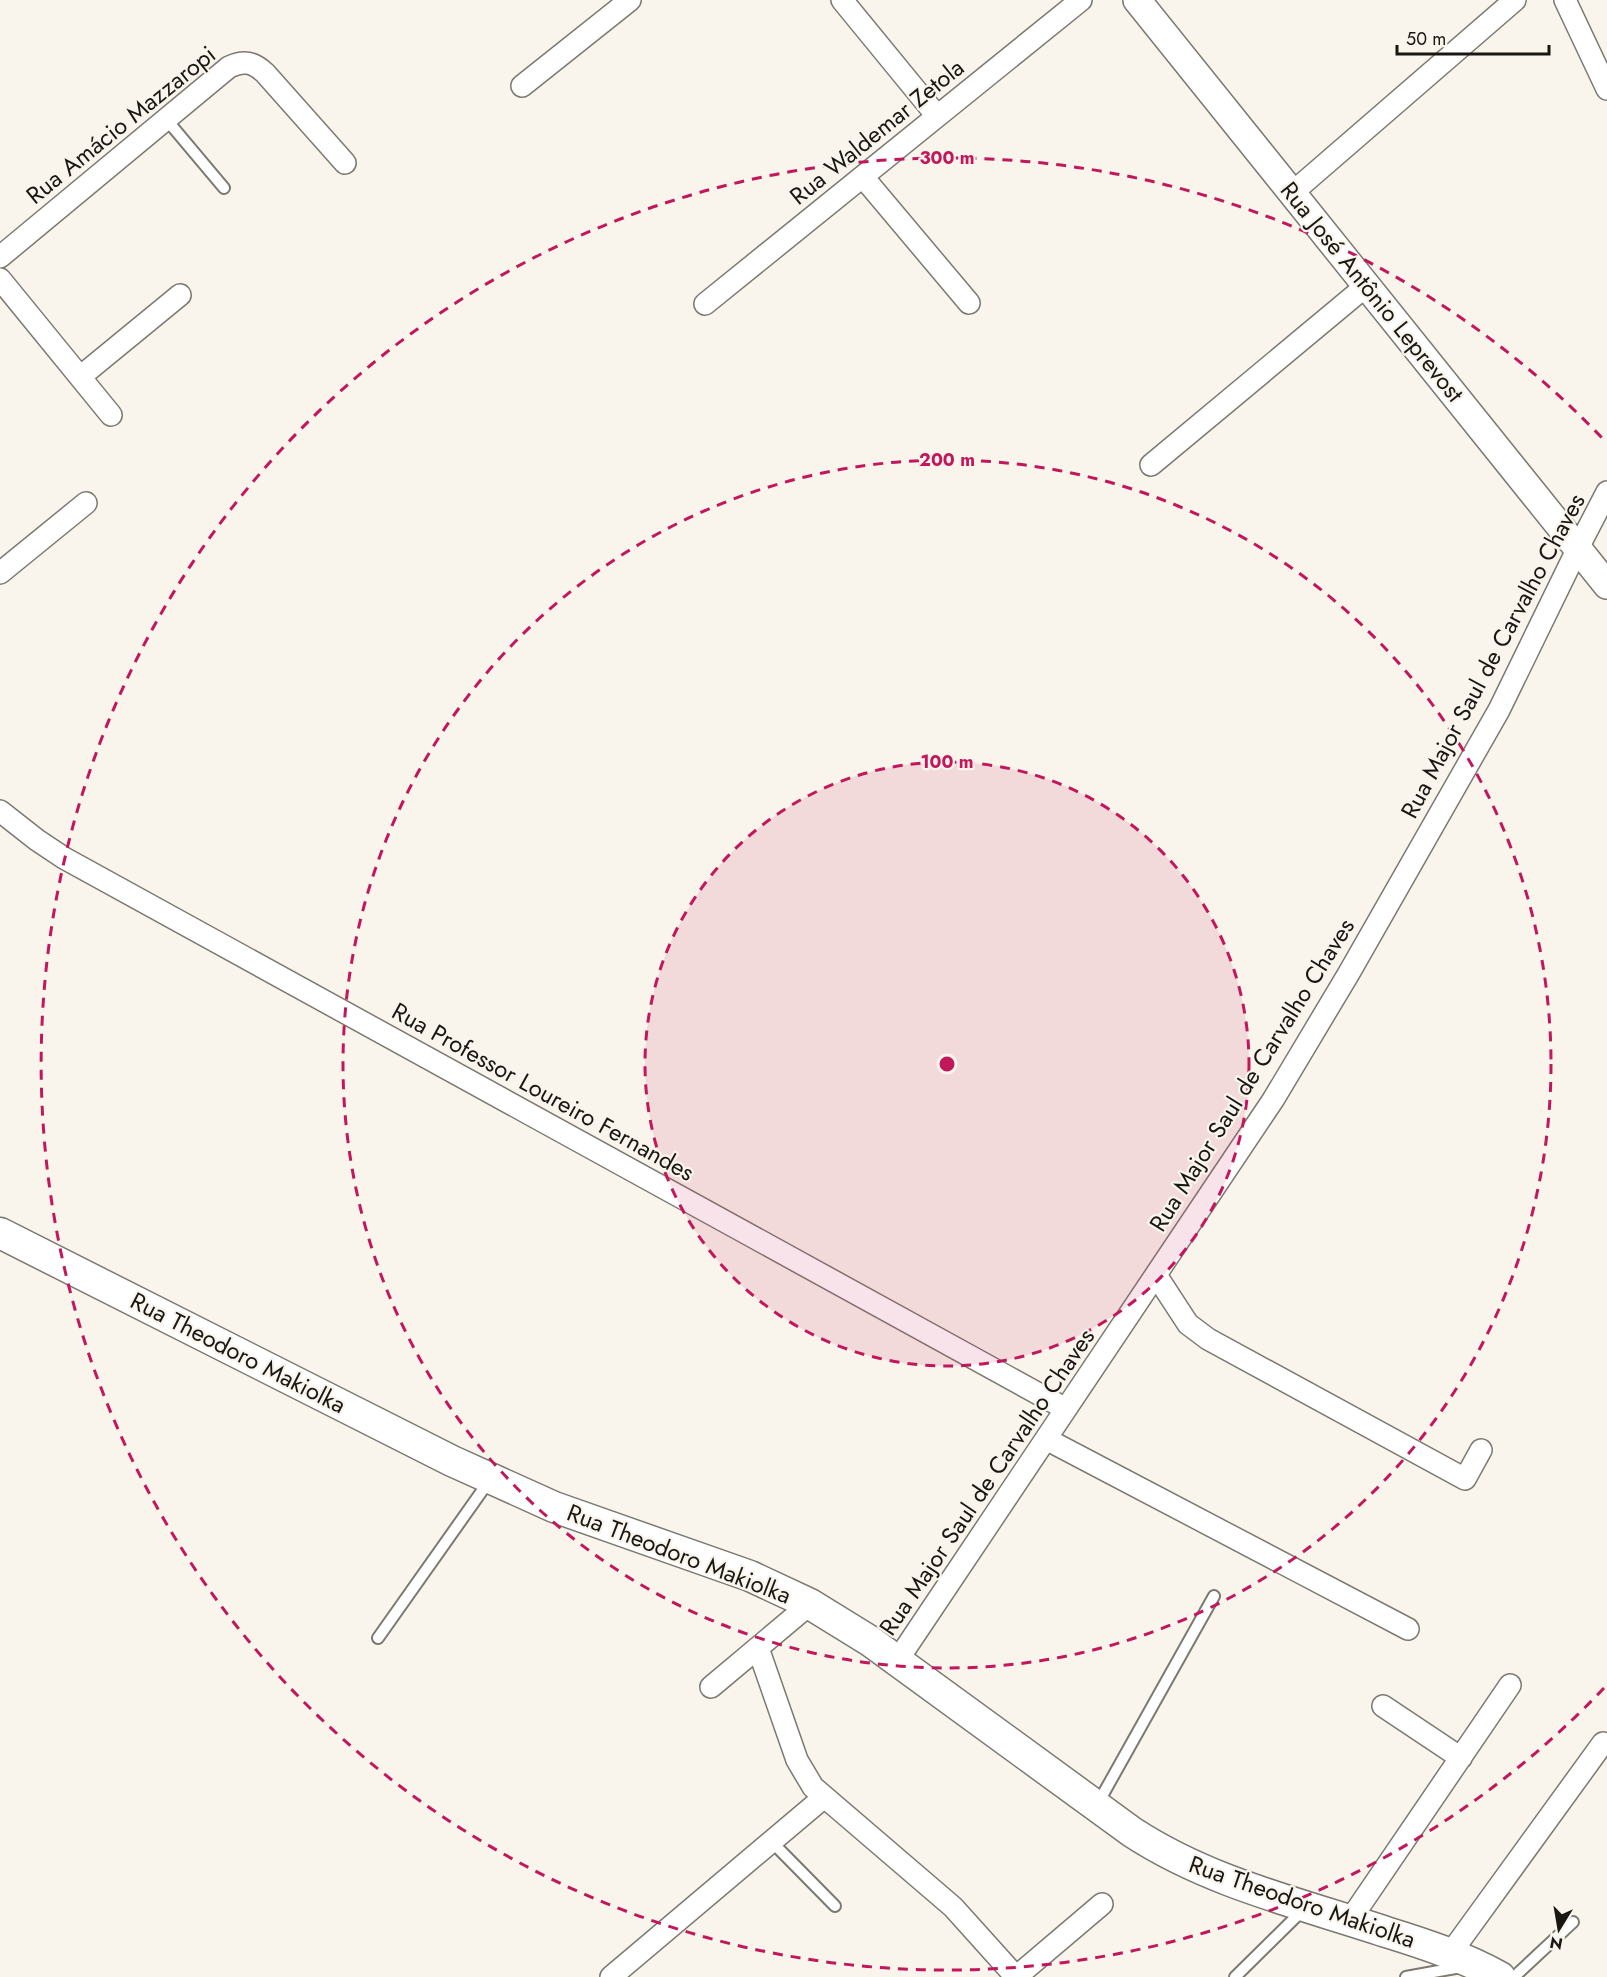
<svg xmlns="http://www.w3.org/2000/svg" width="1607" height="1977" font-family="Jost,sans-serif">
<rect width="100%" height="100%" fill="#f9f5ed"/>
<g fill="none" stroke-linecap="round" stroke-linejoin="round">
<defs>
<path id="service" d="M 166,119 L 224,188
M 378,1638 L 489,1481
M 1097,1805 L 1214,1596
M 771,1841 L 835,1906
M 1235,1977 L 1303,1910
M 1406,1977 L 1461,1967
M 1514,1977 L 1573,1922"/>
<path id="minor" d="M 842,0 L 937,116
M 1565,0 L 1607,89
M 522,86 L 630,0
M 863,177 L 969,303
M 1292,193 L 1515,0
M 0,257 L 229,67 C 244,60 253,62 265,73 L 345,163
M 0,279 L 111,415
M 705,304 L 1081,0
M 80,377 L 180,295
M 1151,465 L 1366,286
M 0,573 L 86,503
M 0,811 L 37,840 L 64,858 L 1066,1409
M 1156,1275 L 1188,1324 L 1208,1339 L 1465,1479 L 1481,1450
M 1046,1439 L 1408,1629
M 758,1648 L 797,1760 L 813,1787 L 953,1907 L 1016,1977
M 897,1661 L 1273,1100 L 1349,973 L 1499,710 L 1578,548 L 1607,492
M 711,1687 L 810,1604
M 1383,1706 L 1461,1758
M 1350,1920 L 1510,1685
M 1450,1954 L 1603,1743
M 611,1977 L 823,1798
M 1016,1977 L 1102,1904"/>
<path id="tertiary" d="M 1137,0 L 1607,585"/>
<path id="secondary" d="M 0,1233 L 452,1461 L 554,1507 L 750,1576 L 810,1604 L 870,1641 L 1132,1832 C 1210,1883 1299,1903 1386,1932 C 1425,1944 1464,1957 1500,1977"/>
</defs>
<!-- service casing -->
<use href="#service" stroke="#7c7971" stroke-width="14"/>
<!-- minor casing -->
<use href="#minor" stroke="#7c7971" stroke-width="24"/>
<!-- tertiary casing -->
<use href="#tertiary" stroke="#7c7971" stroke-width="30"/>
<!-- secondary casing -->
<use href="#secondary" stroke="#7c7971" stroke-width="33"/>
<!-- service -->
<use href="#service" stroke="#fff" stroke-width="10"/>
<!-- minor -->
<use href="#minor" stroke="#fff" stroke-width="21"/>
<!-- tertiary -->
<use href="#tertiary" stroke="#fff" stroke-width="27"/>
<!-- secondary -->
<use href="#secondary" stroke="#fff" stroke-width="30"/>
</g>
<!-- distance rings -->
<circle cx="947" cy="1064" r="302" fill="#c2185b" fill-opacity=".12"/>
<g fill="none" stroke="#c2185b" stroke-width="3" stroke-dasharray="10 8">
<circle cx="947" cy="1064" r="302"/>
<circle cx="947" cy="1064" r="604"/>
<path d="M1604 1688A906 906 0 1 1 1604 440"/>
</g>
<g text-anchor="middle" stroke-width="4.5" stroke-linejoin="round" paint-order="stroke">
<!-- street labels -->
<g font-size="24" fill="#191714" stroke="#f9f5ed">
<text transform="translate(121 125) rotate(-39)" y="8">Rua Amácio Mazzaropi</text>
<text transform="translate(877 132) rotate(-39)" y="8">Rua Waldemar Zetola</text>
<text transform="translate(1372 292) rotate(51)" y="8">Rua José Antônio Leprevost</text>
<text transform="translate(1493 656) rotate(-62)" y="8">Rua Major Saul de Carvalho Chaves</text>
<text transform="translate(1252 1075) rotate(-58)" y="8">Rua Major Saul de Carvalho Chaves</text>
<text transform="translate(543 1092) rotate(29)" y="8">Rua Professor Loureiro Fernandes</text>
<text transform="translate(238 1353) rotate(27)" y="8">Rua Theodoro Makiolka</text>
<text transform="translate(987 1482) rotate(-56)" y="8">Rua Major Saul de Carvalho Chaves</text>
<text transform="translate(679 1554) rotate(21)" y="8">Rua Theodoro Makiolka</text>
<text transform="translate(1302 1902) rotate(19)" y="8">Rua Theodoro Makiolka</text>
</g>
</g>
<circle cx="947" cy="1064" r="9" fill="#c2185b" stroke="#f9f5ed" stroke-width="3"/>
<g font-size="18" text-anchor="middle" font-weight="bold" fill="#c2185b" stroke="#f9f5ed" stroke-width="4.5" stroke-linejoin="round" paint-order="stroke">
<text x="947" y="164">300 m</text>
<text x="947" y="466">200 m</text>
<text x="947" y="768">100 m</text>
</g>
<!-- north arrow -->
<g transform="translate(1559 1929) rotate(191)" stroke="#f9f5ed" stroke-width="4.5" paint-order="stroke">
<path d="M0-4.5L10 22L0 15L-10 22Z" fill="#191714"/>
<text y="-9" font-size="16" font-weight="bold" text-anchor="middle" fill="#191714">N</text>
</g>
<!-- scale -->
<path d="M1397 45v9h152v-9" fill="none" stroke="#191714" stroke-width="3"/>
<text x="1406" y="45" font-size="18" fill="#191714" stroke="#f9f5ed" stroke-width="4.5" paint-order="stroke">50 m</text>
</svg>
